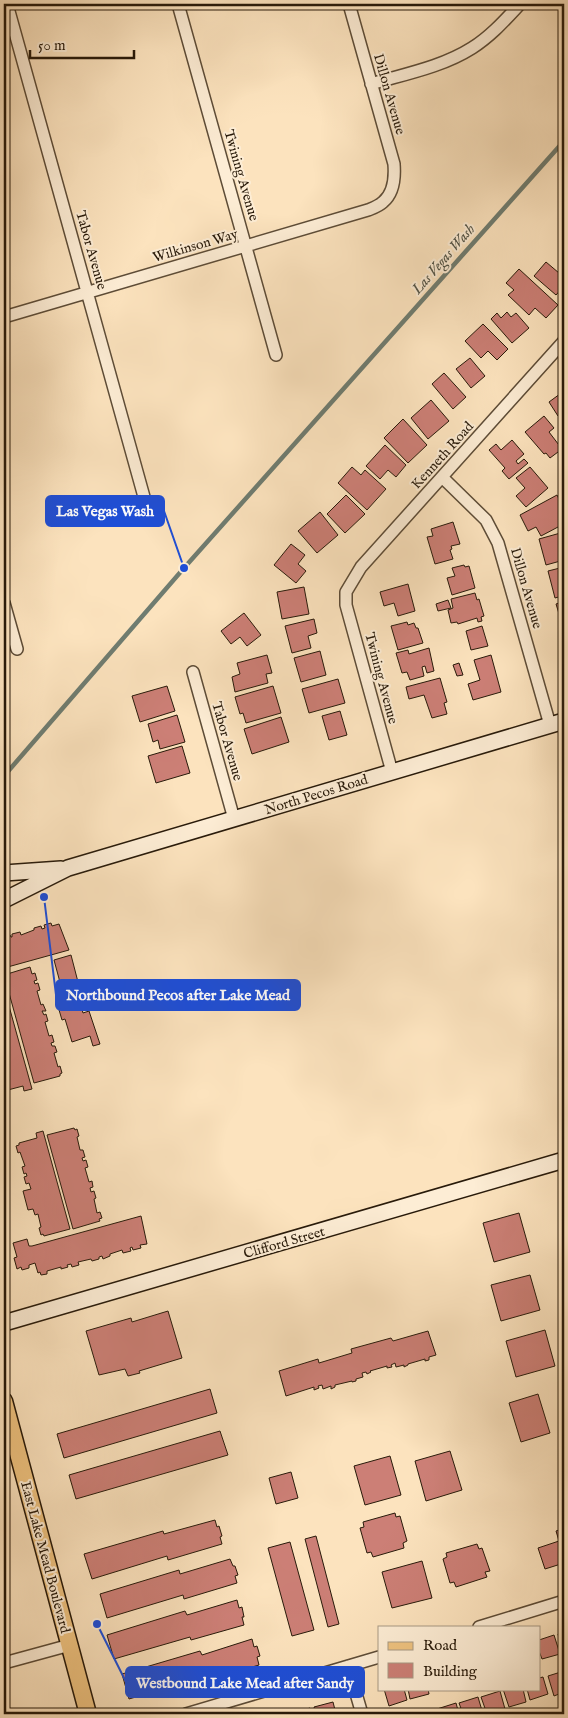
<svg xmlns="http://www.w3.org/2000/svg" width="568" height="1718" font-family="'IM FELL English',serif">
<rect width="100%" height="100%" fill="#fce3be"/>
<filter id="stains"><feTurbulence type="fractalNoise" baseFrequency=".004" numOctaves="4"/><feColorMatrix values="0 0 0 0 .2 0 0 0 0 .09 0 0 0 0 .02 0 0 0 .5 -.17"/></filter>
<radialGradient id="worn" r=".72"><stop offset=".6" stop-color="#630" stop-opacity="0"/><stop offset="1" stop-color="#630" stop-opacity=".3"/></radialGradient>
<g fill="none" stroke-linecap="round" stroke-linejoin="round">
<!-- stream -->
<path stroke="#6f7c70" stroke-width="4.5" d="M 4,776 L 184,568 L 564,141"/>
</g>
<!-- building -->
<path fill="#cc7f76" stroke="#281a0a" d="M 546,262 L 559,273 L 563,269 L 564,270 L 564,286 L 556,295 L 534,276 Z
M 519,269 L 558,305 L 546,318 L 535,308 L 529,315 L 508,295 L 514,290 L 506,283 Z
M 507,312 L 511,317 L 516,313 L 529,328 L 512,343 L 491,319 L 497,313 L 501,318 Z
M 483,324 L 508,349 L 497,360 L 488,351 L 481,358 L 465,341 Z
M 470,358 L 485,376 L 471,388 L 456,369 Z
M 444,373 L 466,397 L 453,409 L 432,384 Z
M 564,391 L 564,411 L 558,416 L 549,402 Z
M 431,400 L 449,421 L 428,439 L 411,418 Z
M 544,416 L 554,428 L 549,432 L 562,449 L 550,458 L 546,453 L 544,454 L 525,432 Z
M 403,419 L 427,445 L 408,463 L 384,438 Z
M 512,440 L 524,454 L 516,461 L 518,464 L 524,459 L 528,463 L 509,479 L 502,471 L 505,468 L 489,450 L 496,444 L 501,450 Z
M 385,445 L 406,465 L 396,477 L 388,470 L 380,479 L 366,466 Z
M 352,467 L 361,475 L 365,470 L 386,489 L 367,510 L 338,483 Z
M 530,467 L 548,488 L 526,507 L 516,496 L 525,488 L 516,478 Z
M 346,495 L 365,514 L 345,533 L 327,514 Z
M 557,495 L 564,509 L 564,528 L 560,530 L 558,527 L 541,536 L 536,527 L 528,531 L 520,515 Z
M 320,512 L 338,535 L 317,553 L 298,531 Z
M 453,522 L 460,544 L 451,546 L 452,549 L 450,550 L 453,559 L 435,564 L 427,537 L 433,536 L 431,529 Z
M 564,532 L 564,560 L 546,565 L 539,539 Z
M 291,544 L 305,555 L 298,564 L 306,571 L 296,583 L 274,565 Z
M 464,565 L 465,567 L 469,566 L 475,588 L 452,595 L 447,578 L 455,576 L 452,568 Z
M 564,567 L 564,598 L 562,596 L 555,598 L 548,571 Z
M 408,584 L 415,611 L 398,616 L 394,603 L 384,606 L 380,592 Z
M 304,587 L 309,614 L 282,619 L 277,592 Z
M 475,593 L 477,600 L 479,599 L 484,616 L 481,617 L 482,621 L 478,622 L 477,618 L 458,624 L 457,622 L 451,623 L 448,610 L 453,608 L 451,599 Z
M 448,600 L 451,608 L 438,611 L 436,604 Z
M 564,601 L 564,630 L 556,604 Z
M 244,613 L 261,635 L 247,646 L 240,637 L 231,644 L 221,631 Z
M 314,619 L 317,633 L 308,636 L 311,648 L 292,653 L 285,626 Z
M 407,622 L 408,625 L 414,623 L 416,628 L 418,628 L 423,643 L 398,650 L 391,626 Z
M 482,626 L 488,646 L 471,650 L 466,631 Z
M 429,648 L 434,671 L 427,673 L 425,666 L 422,667 L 424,676 L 410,680 L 407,672 L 402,673 L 396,653 L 408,650 L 409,654 Z
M 320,651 L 326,675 L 301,682 L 294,658 Z
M 267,655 L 272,673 L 266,674 L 268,683 L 235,692 L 232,677 L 240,674 L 237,663 Z
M 491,655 L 501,692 L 473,700 L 468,684 L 480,680 L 474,660 Z
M 459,663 L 463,675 L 457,676 L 453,665 Z
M 440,678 L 447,702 L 444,703 L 447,714 L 432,718 L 424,695 L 409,699 L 406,687 Z
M 338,679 L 345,703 L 309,713 L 302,689 Z
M 167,686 L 175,711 L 140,722 L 132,696 Z
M 273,686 L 281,713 L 246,723 L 243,713 L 240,714 L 235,697 Z
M 340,711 L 347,735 L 329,740 L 322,716 Z
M 177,715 L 185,742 L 160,749 L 158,740 L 153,742 L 148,724 Z
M 281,717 L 289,742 L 252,754 L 244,729 Z
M 182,746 L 190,773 L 156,783 L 148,756 Z
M 51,923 L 52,926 L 59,924 L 69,950 L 4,968 L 4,937 L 10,935 L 11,937 L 12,937 L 12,934 L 20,932 L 21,935 L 34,930 L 34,928 L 41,926 L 42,929 L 45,928 L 44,925 Z
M 71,955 L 78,982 L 61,986 L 54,960 Z
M 30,967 L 32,974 L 35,973 L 37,980 L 34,981 L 35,984 L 38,983 L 40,990 L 37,991 L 41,1005 L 43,1004 L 46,1011 L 42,1011 L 44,1015 L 46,1014 L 48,1021 L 45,1022 L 49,1036 L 52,1035 L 54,1042 L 51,1043 L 52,1046 L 55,1046 L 57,1052 L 54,1053 L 58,1067 L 60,1066 L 62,1073 L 60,1074 L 60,1076 L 34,1083 L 4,975 Z
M 4,988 L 32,1089 L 24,1091 L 23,1086 L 4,1091 Z
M 78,996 L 83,1013 L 89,1011 L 100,1044 L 93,1046 L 90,1036 L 72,1042 L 65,1019 L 62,1020 L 57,1003 Z
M 74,1128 L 75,1130 L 77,1129 L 79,1136 L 77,1137 L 80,1150 L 83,1150 L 85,1157 L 82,1158 L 83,1161 L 86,1160 L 88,1167 L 85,1168 L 89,1182 L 92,1181 L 93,1187 L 90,1188 L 91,1192 L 94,1191 L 96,1198 L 94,1199 L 97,1213 L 100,1212 L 102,1218 L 99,1219 L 100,1221 L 73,1229 L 47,1135 Z
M 43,1131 L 70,1229 L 44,1236 L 43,1234 L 41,1235 L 39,1228 L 41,1227 L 38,1214 L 35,1215 L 33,1209 L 28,1210 L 23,1191 L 31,1189 L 29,1183 L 26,1184 L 24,1177 L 27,1176 L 26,1173 L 24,1174 L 22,1167 L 25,1166 L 20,1152 L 18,1153 L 16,1146 L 19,1145 L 19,1143 L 37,1138 L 36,1133 Z
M 519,1213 L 530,1252 L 494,1262 L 483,1223 Z
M 141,1216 L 147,1244 L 140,1245 L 141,1248 L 133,1250 L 132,1247 L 130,1248 L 131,1251 L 123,1253 L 122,1250 L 110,1254 L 110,1256 L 103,1259 L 102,1256 L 99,1257 L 99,1259 L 92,1261 L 91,1259 L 78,1262 L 79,1265 L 72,1267 L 71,1264 L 67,1265 L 68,1267 L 61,1269 L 61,1267 L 47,1271 L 47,1274 L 41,1275 L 40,1272 L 38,1273 L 35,1263 L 29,1265 L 29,1268 L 22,1270 L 21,1267 L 17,1269 L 14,1258 L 17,1257 L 13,1243 L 27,1239 L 29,1246 L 32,1246 Z
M 530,1275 L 540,1310 L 501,1321 L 491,1285 Z
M 168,1311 L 182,1358 L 139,1371 L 140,1373 L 128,1376 L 125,1369 L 99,1375 L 86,1331 L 131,1318 L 132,1322 Z
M 545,1330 L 555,1366 L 516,1377 L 506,1341 Z
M 428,1331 L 436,1355 L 429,1357 L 429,1360 L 425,1361 L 425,1359 L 408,1364 L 408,1365 L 404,1367 L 404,1365 L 396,1367 L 395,1363 L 391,1365 L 392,1367 L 387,1368 L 387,1366 L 370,1371 L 371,1372 L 367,1374 L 366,1372 L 362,1373 L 363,1377 L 356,1379 L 356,1381 L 352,1382 L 352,1381 L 335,1385 L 335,1387 L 331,1389 L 331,1386 L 323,1389 L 322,1385 L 318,1386 L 319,1388 L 314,1390 L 314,1387 L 286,1396 L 279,1371 L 318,1359 L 319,1363 L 352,1353 L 351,1349 L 391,1338 L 393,1341 Z
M 210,1389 L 217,1413 L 64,1458 L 57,1434 Z
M 538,1394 L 550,1433 L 521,1442 L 509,1403 Z
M 220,1431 L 228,1455 L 76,1499 L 69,1475 Z
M 450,1451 L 462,1490 L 426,1501 L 415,1461 Z
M 390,1456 L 401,1495 L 365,1505 L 354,1466 Z
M 291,1472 L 298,1498 L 276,1504 L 269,1478 Z
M 395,1513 L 396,1517 L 400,1516 L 407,1541 L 403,1543 L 404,1548 L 373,1557 L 371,1552 L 367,1553 L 360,1528 L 364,1527 L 363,1522 Z
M 215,1520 L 217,1527 L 219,1526 L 222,1536 L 220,1537 L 222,1544 L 168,1560 L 167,1556 L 92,1579 L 84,1554 L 163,1531 L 164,1534 Z
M 564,1528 L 564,1563 L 545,1569 L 538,1548 L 559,1541 L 556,1531 Z
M 316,1536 L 339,1624 L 328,1627 L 305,1539 Z
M 290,1542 L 314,1630 L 292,1636 L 268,1548 Z
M 477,1544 L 479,1549 L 482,1548 L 490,1571 L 485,1572 L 487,1577 L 456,1587 L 454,1582 L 450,1583 L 443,1559 L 447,1557 L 446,1553 Z
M 230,1559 L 233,1566 L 235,1566 L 238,1575 L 235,1576 L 237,1583 L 184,1599 L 183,1595 L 107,1618 L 100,1594 L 179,1570 L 180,1574 Z
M 422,1561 L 432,1598 L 392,1608 L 382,1572 Z
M 237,1600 L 239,1608 L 242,1607 L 244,1617 L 242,1617 L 244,1625 L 191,1640 L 190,1637 L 114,1659 L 107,1635 L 185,1611 L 187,1615 Z
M 564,1632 L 564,1652 L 563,1653 L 558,1634 Z
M 554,1635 L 560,1654 L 542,1659 L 539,1651 L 539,1640 Z
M 252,1639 L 254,1647 L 257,1646 L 260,1656 L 257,1657 L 259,1665 L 205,1681 L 204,1677 L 129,1699 L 122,1674 L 200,1651 L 202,1655 Z
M 564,1671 L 564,1692 L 554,1696 L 548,1676 Z
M 543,1677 L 548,1694 L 530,1700 L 527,1689 L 539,1689 L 539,1678 Z
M 384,1689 L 404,1689 L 407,1700 L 389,1706 Z
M 408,1689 L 428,1689 L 429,1694 L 410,1699 Z
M 503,1689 L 523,1689 L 526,1702 L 509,1707 Z
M 500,1691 L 505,1709 L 487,1714 L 481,1697 Z
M 478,1697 L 483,1714 L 463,1714 L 459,1703 Z
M 333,1702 L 336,1714 L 316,1714 L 314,1707 Z
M 456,1703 L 459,1714 L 439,1714 L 437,1709 Z
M 310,1708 L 313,1714 L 293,1714 L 293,1713 Z"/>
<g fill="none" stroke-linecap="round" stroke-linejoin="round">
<defs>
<path id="street" d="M 7,4 L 146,504
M 178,4 L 276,355
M 371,84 C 405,74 442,67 472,48 C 491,36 505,20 520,4
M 4,317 L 368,210 C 373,208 379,206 383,202 C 394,193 395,177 394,164 L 349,4
M 442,477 L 486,520 L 498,543 L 550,725
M 4,603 L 17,649
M 193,672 L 234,819
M 392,772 L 346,605 L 346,592 L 361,567 L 564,341
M 479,1627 L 564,1601
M 4,1663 L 70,1645
M 348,1666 L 362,1714
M 186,1714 L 379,1657"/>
<path id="secondary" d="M 4,873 L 61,869
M 4,900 L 68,868 L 564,721
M 4,1323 L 564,1160"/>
<path id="primary" d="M 4,1401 L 88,1714"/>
</defs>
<!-- street casing -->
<use href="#street" stroke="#5d4c37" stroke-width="14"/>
<!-- secondary casing -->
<use href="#secondary" stroke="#281a0a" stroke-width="18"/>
<!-- primary casing -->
<use href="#primary" stroke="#281a0a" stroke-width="19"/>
<!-- street -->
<use href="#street" stroke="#fdedd5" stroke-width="11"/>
<!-- secondary -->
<use href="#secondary" stroke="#fdedd5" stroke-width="15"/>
<!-- primary -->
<use href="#primary" stroke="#eec27f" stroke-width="16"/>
</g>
<g text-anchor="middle" stroke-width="4" stroke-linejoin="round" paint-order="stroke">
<!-- street labels -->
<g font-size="14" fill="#281a0a" stroke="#fdedd5">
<text transform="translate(390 94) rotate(74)" y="5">Dillon Avenue</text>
<text transform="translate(242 175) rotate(74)" y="5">Twining Avenue</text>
<text transform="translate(195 245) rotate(-16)" y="5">Wilkinson Way</text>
<text transform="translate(92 250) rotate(74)" y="5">Tabor Avenue</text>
<text transform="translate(442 455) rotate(-48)" y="5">Kenneth Road</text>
<text transform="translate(527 588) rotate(74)" y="5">Dillon Avenue</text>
<text transform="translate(382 678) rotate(75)" y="5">Twining Avenue</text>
<text transform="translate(228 741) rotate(74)" y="5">Tabor Avenue</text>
<text transform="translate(316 794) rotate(-17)" y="5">North Pecos Road</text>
<text transform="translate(284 1242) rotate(-16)" y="5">Clifford Street</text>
<text transform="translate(46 1557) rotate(75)" y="5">East Lake Mead Boulevard</text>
</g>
<!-- water labels -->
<g font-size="15" font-style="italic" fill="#525346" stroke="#fdedd5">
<text transform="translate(443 259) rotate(-49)" y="5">Las Vegas Wash</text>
</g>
</g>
<!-- callouts -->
<path fill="none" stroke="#1d4ed8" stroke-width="2" d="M184 568L164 511M44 897L56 995M97 1624L126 1682"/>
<g fill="#1d4ed8" stroke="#fdedd5" stroke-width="2">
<circle cx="184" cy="568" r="5"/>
<circle cx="44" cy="897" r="5"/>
<circle cx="97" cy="1624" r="5"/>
</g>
<g fill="#1d4ed8" stroke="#1d4ed8" stroke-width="2">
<rect x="46" y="496" width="118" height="30" rx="5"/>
<rect x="56" y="980" width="244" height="30" rx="5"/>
<rect x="126" y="1667" width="238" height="30" rx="5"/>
</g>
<g font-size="15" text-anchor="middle" font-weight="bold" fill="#fff">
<text x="105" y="516">Las Vegas Wash</text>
<text x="178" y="1000">Northbound Pecos after Lake Mead</text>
<text x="245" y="1688">Westbound Lake Mead after Sandy</text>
</g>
<!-- margin -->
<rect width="568" height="1718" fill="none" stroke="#fce3be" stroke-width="20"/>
<rect x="5" y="5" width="558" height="1708" fill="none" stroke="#281a0a" stroke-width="2.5"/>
<rect x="10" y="10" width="548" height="1698" fill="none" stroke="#281a0a"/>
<!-- legend -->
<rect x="378" y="1626" width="162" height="65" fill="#fdedd5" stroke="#a89984"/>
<rect x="388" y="1642" width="25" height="8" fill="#eec27f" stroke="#a89984"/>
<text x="423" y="1650" font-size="15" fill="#281a0a">Road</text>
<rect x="388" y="1663" width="25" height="15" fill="#cc7f76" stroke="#a89984"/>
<text x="423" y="1676" font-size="15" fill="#281a0a">Building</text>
<!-- scale -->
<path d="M30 50v8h104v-8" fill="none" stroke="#281a0a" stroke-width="2.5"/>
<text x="38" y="50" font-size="15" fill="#281a0a" stroke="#fdedd5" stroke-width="4" paint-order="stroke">50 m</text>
<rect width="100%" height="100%" filter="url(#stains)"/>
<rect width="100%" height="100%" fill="url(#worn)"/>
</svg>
